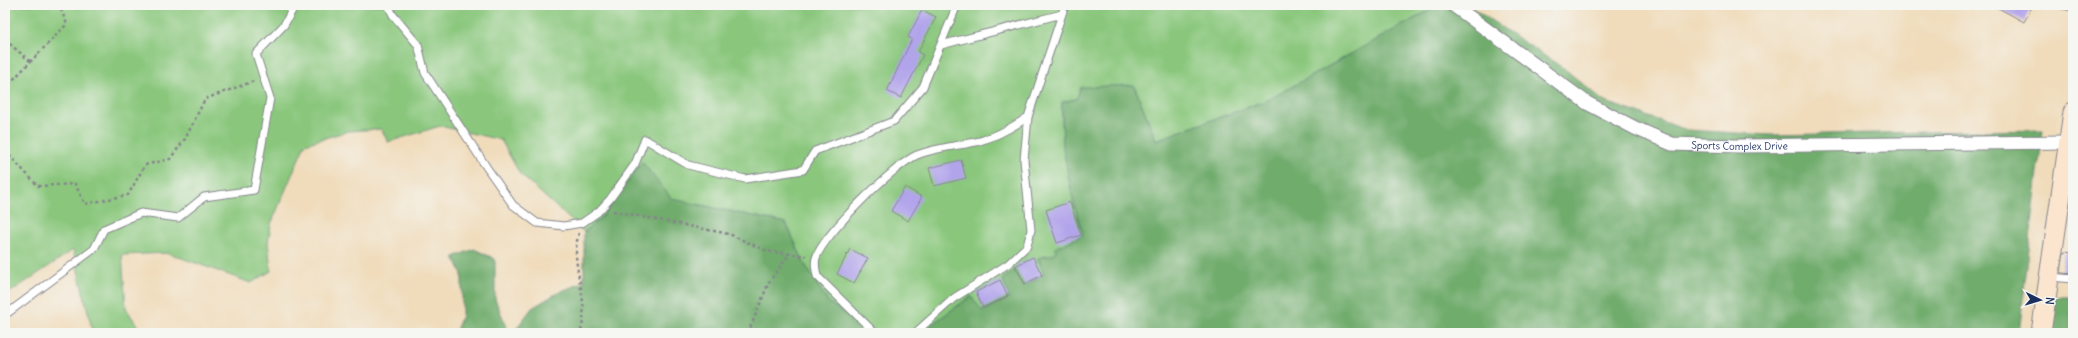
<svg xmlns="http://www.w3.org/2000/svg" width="2078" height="338" font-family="Delius,sans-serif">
<rect width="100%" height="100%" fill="#f6f6f2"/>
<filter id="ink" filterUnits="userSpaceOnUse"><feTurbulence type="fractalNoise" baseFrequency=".025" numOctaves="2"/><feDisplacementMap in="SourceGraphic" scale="8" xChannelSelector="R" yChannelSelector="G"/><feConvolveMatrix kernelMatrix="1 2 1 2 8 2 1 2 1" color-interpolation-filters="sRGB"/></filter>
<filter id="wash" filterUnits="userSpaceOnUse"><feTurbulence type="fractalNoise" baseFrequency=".012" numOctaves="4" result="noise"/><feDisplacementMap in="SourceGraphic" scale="16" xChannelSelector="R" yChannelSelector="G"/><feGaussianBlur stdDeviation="0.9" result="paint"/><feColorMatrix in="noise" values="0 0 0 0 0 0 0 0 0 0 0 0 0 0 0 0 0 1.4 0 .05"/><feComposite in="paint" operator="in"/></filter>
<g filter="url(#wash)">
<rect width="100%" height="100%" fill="#f0dcbb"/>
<!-- green -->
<path fill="#8ac77d" stroke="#527b6e" d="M 5,5 L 1439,5 L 1268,100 L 1156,140 L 1134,85 L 1062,102 C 1060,147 1070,192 1083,235 L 1057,247 L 1054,254 L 1038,258 L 1044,274 L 1023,286 L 1015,271 L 1003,279 L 1010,297 L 981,311 L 971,296 L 920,333 L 866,333 L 846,314 L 828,302 L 804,263 L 786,223 L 672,199 L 642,163 L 602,217 L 584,232 L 520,174 L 501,140 L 440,126 L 388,142 L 381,129 L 348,131 L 305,144 L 271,224 L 268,242 L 271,271 L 251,283 L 168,253 L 122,255 L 126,308 L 142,333 L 93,333 L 73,250 L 6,295 L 5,294 Z"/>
<!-- forest -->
<path fill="#6fac6c" stroke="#456e65" d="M 1439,5 L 1468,5 L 1566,70 L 1603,101 L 1687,130 L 1770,135 L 2043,130 L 2019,333 L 920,333 L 971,296 L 982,311 L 1009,298 L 1003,279 L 1015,270 L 1024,286 L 1044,274 L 1038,258 L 1054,254 L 1057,247 L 1083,235 L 1074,204 L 1063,148 L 1062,102 L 1076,99 L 1081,87 L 1134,85 L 1156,140 L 1268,100 Z
M 642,162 L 672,199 L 786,223 L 804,263 L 828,302 L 846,314 L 866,333 L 513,333 L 532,308 L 559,292 L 584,282 L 584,232 L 602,217 Z
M 474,249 L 495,259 L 495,299 L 509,333 L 455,333 L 462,315 L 462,274 L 454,257 Z
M 2055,297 L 2073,297 L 2073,333 L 2050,333 Z"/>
<g id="blocks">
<!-- building -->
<path fill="#b2a4eb" d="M 1993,5 L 2033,5 L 2024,22 Z
M 922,10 L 936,17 L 918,52 L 923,55 L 901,98 L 887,91 L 912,39 L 908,37 Z
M 961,160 L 966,178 L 934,186 L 929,168 Z
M 905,187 L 922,197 L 908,221 L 891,211 Z
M 1070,202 L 1081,235 L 1057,243 L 1046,210 Z
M 850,249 L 868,258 L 854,283 L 837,274 Z
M 2064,252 L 2073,253 L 2073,274 L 2061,273 Z
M 1033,257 L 1042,275 L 1025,284 L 1015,266 Z
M 1000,280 L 1008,296 L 983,308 L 976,292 Z"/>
</g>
</g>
<g filter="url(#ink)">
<use href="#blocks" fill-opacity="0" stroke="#86868c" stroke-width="1"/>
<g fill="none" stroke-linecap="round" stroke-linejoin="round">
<defs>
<path id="service" d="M 388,5 L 393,15 L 418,45 L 425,73 L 487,168 L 513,205 L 537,223 L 564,226 L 582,223 L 598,212 L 610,199 L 635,164 L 645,139 L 688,165 L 745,179 L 803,170 L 815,151 L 894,121 L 923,87 L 957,5
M 2062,5 L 2073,7
M 941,45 L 1062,14
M 2051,277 L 2073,279
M 5,315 L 94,249 L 104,229 L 141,213 L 178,218 L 204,197 L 254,190 L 270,98 L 256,54 L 284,25 L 295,5
M 875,333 L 817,276 C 816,270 814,264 816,258 C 823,235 895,164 917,155 C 937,147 959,146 980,141 C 998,136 1013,127 1028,117
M 915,333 L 954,298 L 1008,264 L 1027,246 L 1031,230 L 1024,160 L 1028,117 L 1065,5"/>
<g id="minor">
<path id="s1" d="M 1453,5 L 1587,103 L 1635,128 L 1672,144 L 1738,146 L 2067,142"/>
</g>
<path id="secondary" d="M 2041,333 L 2073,112"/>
</defs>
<!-- service casing -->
<use href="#service" stroke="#86868c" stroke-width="9"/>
<!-- minor casing -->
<use href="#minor" stroke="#86868c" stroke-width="15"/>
<!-- secondary casing -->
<use href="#secondary" stroke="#86868c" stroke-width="21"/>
<!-- path -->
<path stroke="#86868c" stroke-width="2.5" stroke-dasharray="3 3" stroke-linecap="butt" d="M 5,40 L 31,62
M 5,88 L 67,24 L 59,5
M 5,151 L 38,186 L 75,184 L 85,204 L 128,195 L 145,165 L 170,159 L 185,139 L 205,99 L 254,81
M 613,211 L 729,234 L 767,251 L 806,256
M 579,233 C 568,265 592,300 580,333
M 748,333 L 769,282 L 790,253"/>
<!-- service -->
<use href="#service" stroke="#fff" stroke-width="7"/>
<!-- minor -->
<use href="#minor" stroke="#fff" stroke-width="13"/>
<!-- secondary -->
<use href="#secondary" stroke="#fbe5cf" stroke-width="19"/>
</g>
</g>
<g text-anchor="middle" stroke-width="3.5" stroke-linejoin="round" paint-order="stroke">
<!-- street labels -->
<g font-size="10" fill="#1b2f5e" stroke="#f6f6f2">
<text dy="4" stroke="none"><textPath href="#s1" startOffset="328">Sports Complex Drive</textPath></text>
</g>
</g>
<!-- margin -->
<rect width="2078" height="338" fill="none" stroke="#f6f6f2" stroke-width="20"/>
<!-- north arrow -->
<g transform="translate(2040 300) rotate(95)" stroke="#f6f6f2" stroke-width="3" paint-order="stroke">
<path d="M0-3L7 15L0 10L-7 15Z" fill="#1b2f5e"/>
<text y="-6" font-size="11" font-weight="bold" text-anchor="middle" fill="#1b2f5e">N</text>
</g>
</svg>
